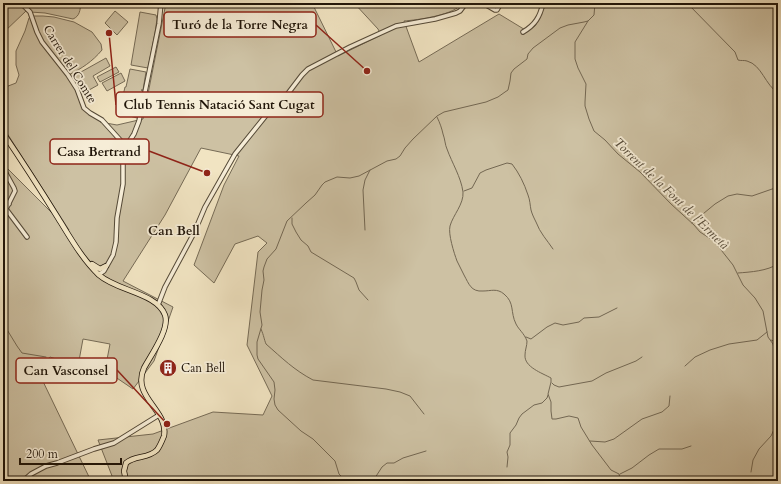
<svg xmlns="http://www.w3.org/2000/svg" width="781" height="484" font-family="Cardo,serif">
<rect width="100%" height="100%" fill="#f1e4c2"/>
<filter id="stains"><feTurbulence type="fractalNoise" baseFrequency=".005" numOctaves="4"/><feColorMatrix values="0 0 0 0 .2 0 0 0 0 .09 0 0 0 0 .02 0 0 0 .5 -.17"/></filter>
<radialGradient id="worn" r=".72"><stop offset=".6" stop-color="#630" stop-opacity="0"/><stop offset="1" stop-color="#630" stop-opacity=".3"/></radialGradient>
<!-- green -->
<path fill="#cdc1a3" stroke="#766b56" d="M 3,3 L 18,3 L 26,11 L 3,33 Z
M 21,3 L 81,3 C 80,10 80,16 73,19 L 45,13 L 30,12 Z
M 166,3 L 312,3 L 338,56 L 381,35 L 378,29 L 354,3 L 462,3 C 456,15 417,20 404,21 L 419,62 L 499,14 L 527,31 L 535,26 L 540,17 L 545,3 L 778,3 L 778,481 L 114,481 L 98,440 L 153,434 L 213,412 L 263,415 L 272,396 L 247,345 L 258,252 L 267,243 L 258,236 L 235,244 L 214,283 L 194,265 L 224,185 L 239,156 L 201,148 L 165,215 L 123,281 L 173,307 L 154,361 L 133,389 L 105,370 L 110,344 L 83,339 L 78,366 L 50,357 L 37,369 L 91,481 L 3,481 L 3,164 L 69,230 L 3,127 L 3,88 L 16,83 L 19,75 L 16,65 L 16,51 L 25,31 L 29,18 L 31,16 L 43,16 L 54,17 L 74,22 L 92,32 L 101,44 L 102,50 C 92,62 82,68 69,75 L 84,108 L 102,120 L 100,122 L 117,125 L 143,119 Z
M 115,11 L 128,22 L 117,35 L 105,23 Z
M 140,12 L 156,15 L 157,19 L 155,33 L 148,68 L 131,65 Z
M 106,58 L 110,66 L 93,76 L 98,85 L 82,94 L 72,77 Z
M 116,67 L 119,72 L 100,82 L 97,77 Z
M 130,69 L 146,72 L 143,90 L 141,90 L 143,91 L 137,118 L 119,113 L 125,87 L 126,87 Z
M 121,73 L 125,81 L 107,91 L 102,83 Z"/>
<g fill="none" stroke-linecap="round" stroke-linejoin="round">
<!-- stream -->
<path stroke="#736752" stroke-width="1" d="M 457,3 L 460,5
M 687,3 L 735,52 L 738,60 C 741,61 744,60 747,61 C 762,65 765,85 778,93
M 588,21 L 575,42 L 575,59 L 578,68 L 586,84 L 585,102 L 585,106 L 589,119 L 594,131 L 605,140 L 618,154 L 640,172 L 671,204 L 694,225 L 700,232 L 714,241 L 733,265 L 743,285 L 755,298 L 763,311 L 767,332 L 768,337 L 773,344 L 775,353 L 776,370 L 778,377
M 437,117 C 440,123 442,129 443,134 C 445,139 445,145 447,149 C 452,163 461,177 463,192 C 464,204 453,215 450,226 C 448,234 454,253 457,261 C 459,266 462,270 464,275 C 469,284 471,292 483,291 C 491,291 497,288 504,294 C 515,303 510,312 516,324 C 519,330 524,333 527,341 C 527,346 525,350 525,355 C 524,367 542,373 551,378 L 551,382 L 548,394 L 551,402 L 551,411 L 552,419 L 556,419 L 569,416 L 578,418 L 581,427 L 592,445 L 608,466 L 611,470 L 619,474 L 621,481
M 464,191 L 472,188 L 480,173 L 486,170 L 507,163 L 512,164 C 519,173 524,183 528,195 C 530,200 530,205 531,210 C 532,214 534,218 536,222 C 540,233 547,240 553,249
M 292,218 L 292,224 L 296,232 L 301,240 L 308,246 L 311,252 L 354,278 L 356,282 L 359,290 L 368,300
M 692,223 L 715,204 L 728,196 L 737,194 L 752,196 L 778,187
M 365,230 L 363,190 L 365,180 L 370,170
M 738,273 C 751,272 767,271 778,264
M 3,323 L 17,346 L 22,353 L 46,357
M 261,329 C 264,336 264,339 266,344 C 282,358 294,370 313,380 L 386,389 L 400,392 L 410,396 L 424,414
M 526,337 L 531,339 L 547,327 L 555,323 L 563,325 L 579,322 L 584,318 L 599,317 L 617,308
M 771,340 L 778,343
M 685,366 L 695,357 L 710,350 L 729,344 L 757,340 L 767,332
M 552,383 L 554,385 L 559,387 L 592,381 L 606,373 L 636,361 L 642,357
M 590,441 L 605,442 L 614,439 L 642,419 L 662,412 L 669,406 L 670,396
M 507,467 L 508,457 L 507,452 L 510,445 L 510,433 L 516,425 L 519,418 L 522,414 L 534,405 L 542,403 L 547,398 L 548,395
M 751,472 L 753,460 L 759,449 L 771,436 L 778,421
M 620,474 L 632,468 L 649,455 L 659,449 L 682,449 L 691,446
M 350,481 L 342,477 L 339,474 L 335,461 L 313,439 L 301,431 L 278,410 L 275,405 L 274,399 L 275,390 L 274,382 L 258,359 L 257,355 L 257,342 L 262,325 L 260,312 L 262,290 L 264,280 L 263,271 L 264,267 L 267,259 L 276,249 L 287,221 L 306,203 L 315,195 L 322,185 L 325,182 L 337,177 L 350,178 L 359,176 L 387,161 L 396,159 L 400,156 L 405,148 L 413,139 L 437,116 L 444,112 L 486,102 L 498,97 L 505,92 L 508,90 L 510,81 L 511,73 L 514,69 L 527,59 L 528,54 L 533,48 L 560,28 L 568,25 L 584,22 L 588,21 L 594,15 L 595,3
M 373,481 L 382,467 L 387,463 L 394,463 L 403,458 L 426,451"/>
<defs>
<path id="minor" d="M 21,3 L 30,12 L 37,32 L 42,42 L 68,75 L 77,89 L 84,108 L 90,113 L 102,120 L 112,131 L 121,141 L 127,145
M 483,3 L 495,10 L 497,10 L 501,3
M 523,32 C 535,25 540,17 543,3
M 3,168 L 14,188 L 15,191 L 6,209
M 3,198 L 9,204
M 3,209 L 6,209 L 27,237
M 98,274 L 101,273 L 104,271 L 113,255 L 116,242 L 117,218 L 123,184 L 123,155 L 127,145 L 134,134 L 139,121 L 159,24 L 161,3
M 158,305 L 165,287 L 194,233 L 205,207 L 235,154 L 268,113 L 283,100 L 302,75 L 308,69 L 350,47 L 396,26 L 435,19 L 456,13 L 460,11 L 466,3
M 23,481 L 31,474 L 46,466 L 57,463 L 94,449 L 114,443 L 159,415"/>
<path id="major" d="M 3,133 C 22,161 40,189 58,218 C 70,237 82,259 99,275 C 117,291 157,293 165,315 C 170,329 151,355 144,368 C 131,397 169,410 164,436 C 162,441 160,446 157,450 C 148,459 135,455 126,463 L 124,471 L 126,481
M 92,264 L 100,269 L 106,266"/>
</defs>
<!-- minor casing -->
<use href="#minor" stroke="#544937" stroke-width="5.5"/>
<!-- major casing -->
<use href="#major" stroke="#201509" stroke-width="6"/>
<!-- minor -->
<use href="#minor" stroke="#f6edd7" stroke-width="3.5"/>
<!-- major -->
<use href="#major" stroke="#f1e4c2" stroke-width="4.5"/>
</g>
<!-- icons -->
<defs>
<symbol id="building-disc" viewBox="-11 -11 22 22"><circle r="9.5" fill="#8f2418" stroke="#f6edd7"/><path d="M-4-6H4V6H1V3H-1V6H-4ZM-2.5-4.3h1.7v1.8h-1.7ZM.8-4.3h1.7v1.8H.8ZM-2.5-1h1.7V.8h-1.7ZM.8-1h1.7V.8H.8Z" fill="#fff"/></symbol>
</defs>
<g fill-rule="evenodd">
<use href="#building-disc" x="158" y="358" width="20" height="20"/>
</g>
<g text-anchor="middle" stroke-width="3.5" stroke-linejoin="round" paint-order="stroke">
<!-- street labels -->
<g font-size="12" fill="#201509" stroke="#f6edd7">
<text transform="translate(70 64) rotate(58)" y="4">Carrer del Comte</text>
</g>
<!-- poi labels -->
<g font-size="12" fill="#201509" stroke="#f6edd7" text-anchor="start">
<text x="181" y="372">Can Bell</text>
</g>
<!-- water labels -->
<g font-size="13" font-style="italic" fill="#574c3a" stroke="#f6edd7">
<text transform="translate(672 193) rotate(44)" y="5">Torrent de la Font de l'Ermetà</text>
</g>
<!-- neighbourhood labels -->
<g font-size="13" font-weight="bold" fill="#201509" stroke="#f6edd7">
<text x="174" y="235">Can Bell</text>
</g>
</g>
<!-- callouts -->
<path fill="none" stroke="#8f2418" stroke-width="1.5" d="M367 71L316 25M109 33L116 105M207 173L149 151M167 424L117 370"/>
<g fill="#8f2418" stroke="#f6edd7" stroke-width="1.5">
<circle cx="367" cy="71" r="4"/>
<circle cx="109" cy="33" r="4"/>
<circle cx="207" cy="173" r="4"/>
<circle cx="167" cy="424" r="4"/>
</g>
<g fill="#f6edd7" stroke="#8f2418" stroke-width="1.5">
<rect x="164" y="12" width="152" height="25" rx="4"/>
<rect x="116" y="92" width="207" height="25" rx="4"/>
<rect x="50" y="139" width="99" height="25" rx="4"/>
<rect x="16" y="358" width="101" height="25" rx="4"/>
</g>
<g font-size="13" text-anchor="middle" font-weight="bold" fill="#201509">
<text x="240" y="29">Turó de la Torre Negra</text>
<text x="219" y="109">Club Tennis Natació Sant Cugat</text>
<text x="99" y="156">Casa Bertrand</text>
<text x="66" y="375">Can Vasconsel</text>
</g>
<!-- margin -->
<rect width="781" height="484" fill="none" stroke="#f1e4c2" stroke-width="16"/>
<rect x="4" y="4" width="773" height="476" fill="none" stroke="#201509" stroke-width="2"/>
<rect x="8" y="8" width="765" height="468" fill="none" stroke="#201509"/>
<!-- scale -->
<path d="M20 458v6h101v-6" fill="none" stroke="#201509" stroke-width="2"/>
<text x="26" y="458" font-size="12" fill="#201509" stroke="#f6edd7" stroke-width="3" paint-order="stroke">200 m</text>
<rect width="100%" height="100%" filter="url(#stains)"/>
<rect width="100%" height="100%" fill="url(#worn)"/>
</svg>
